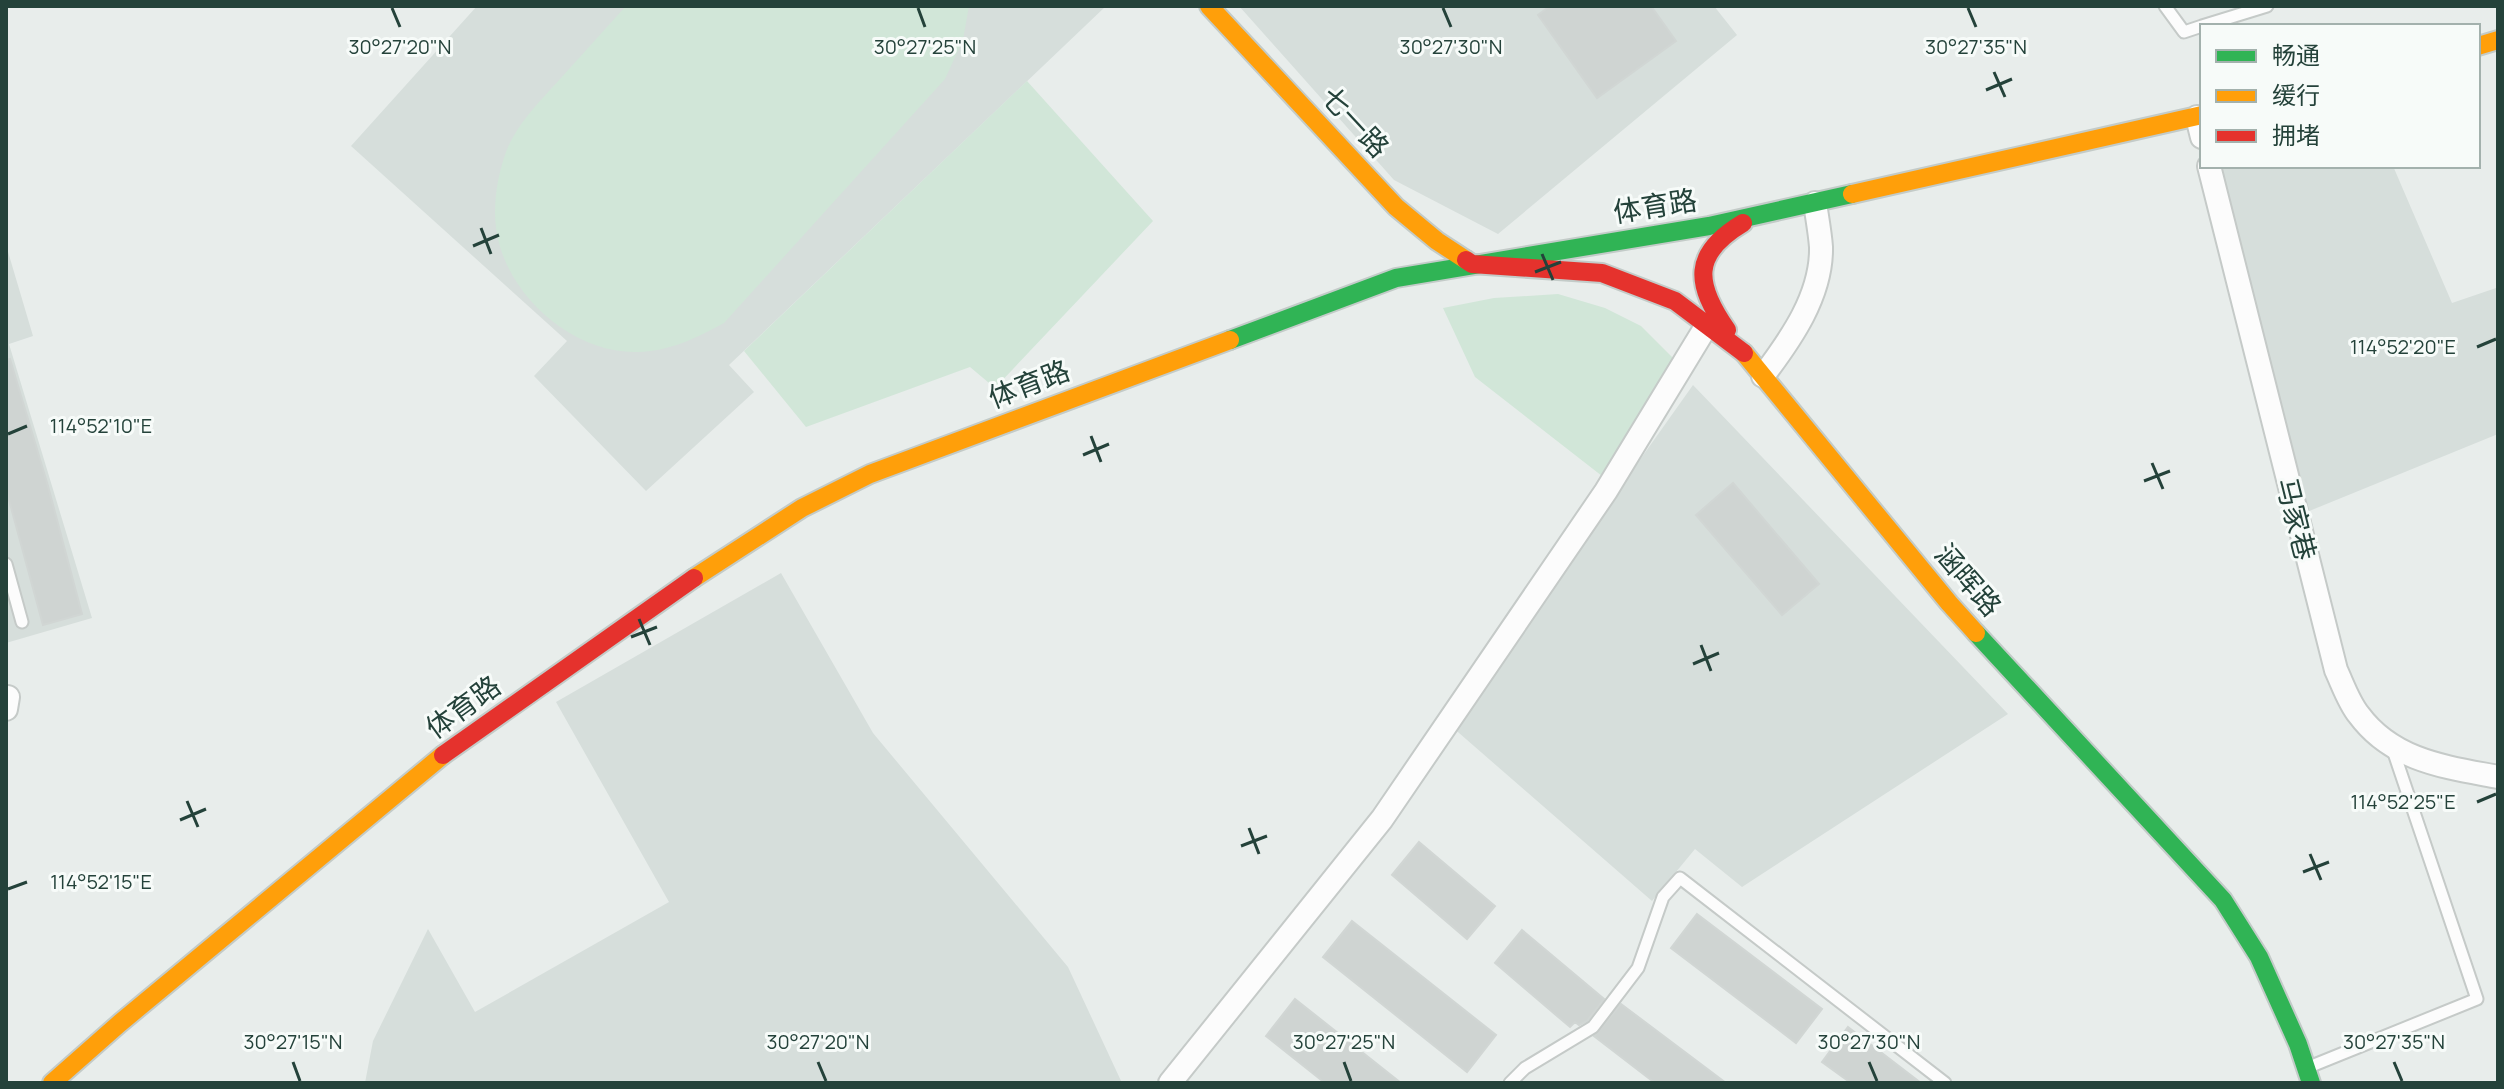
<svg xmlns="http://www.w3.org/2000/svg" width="2504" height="1089" font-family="Manrope,'Noto Sans SC',sans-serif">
<rect width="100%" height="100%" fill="#e8edeb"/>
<!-- built -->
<path fill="#d6dedb" d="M 477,6 L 1106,6 L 729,365 L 754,392 L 646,491 L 534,376 L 567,341 L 351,146 Z
M 1239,6 L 1714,6 L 1737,35 L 1498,234 L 1394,180 Z
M 2216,166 L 2393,166 L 2452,303 L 2496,288 L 2498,294 L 2498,434 L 2297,516 Z
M 6,245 L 33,336 L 9,344 L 92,618 L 6,643 Z
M 1693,385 L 2008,714 L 1742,887 L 1695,849 L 1652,901 L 1451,726 Z
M 781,573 L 873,733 L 1068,967 L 1122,1083 L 365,1083 L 373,1041 L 428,929 L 475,1012 L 669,902 L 556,702 Z"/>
<!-- park -->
<path fill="#d1e6d8" d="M 626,6 L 969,6 L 963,40 L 945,79 L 724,323 C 696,338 671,351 638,352 C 576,354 514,301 499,243 C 491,214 496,180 506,152 C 516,125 541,100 560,79 C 582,55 604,30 626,6 Z
M 1027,81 L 1153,221 L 995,388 L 970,367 L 806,427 L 744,351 Z
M 1558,294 L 1605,308 L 1641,326 L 1675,360 L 1602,476 L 1475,377 L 1443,308 L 1494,298 Z"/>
<!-- building -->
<path fill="#cfd4d2" stroke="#d1d6d4" stroke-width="2" d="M 1550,6 L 1651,6 L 1676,41 L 1597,98 L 1538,15 Z
M 10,359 L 48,486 L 82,614 L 43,625 L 6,489 L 6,360 Z
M 1733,483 L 1819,584 L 1782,615 L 1696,515 Z
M 1419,842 L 1495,906 L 1467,939 L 1392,875 Z
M 1697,914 L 1822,1009 L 1796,1043 L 1671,948 Z
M 1352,921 L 1496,1035 L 1467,1072 L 1323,957 Z
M 1522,930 L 1604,999 L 1587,1021 L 1579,1025 L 1575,1022 L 1570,1027 L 1495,963 Z
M 1295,999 L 1401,1083 L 1325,1083 L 1266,1036 Z
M 1621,1004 L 1726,1083 L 1655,1083 L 1594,1036 Z
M 1848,1027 L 1921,1083 L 1851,1083 L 1822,1062 Z"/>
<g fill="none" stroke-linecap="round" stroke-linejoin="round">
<defs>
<path id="lane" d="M 2165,6 L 2184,32 L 2202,26
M 2202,26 L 2267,6
M 6,564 L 22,622
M 2309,1067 L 2477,999 L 2392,747
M 1510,1083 L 1525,1068 L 1593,1027 L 1638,968 L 1663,897 L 1680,878 L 1945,1083"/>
<path id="street" d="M 2197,117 L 2202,137
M 2209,166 L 2336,670 C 2343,685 2349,703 2359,715 C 2393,761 2446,767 2498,777
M 1763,376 C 1791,339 1822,295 1821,247 C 1820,233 1817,217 1815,203
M 6,709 L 8,697
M 1170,1083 L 1382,819 L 1606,491 L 1707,325"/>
<path id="fast" d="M 1230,340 L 1396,278 L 1709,226 L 1852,194
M 1976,633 L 2223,900 L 2259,957 L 2298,1044 L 2311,1083"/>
<path id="slow" d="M 1209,6 L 1396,207 L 1437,241 L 1466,260
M 2478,46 L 2498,40
M 1852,194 L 2202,115
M 1744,353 L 1949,603 L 1976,633
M 694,578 L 802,508 L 870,474 L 1230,340
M 52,1083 L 120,1023 L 443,755"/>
<path id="jam" d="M 1466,260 L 1472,264 L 1602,273 L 1675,301 L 1744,353
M 1727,330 C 1695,284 1691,254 1743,223
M 443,755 L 694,578"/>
</defs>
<!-- lane casing -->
<use href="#lane" stroke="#c5cac8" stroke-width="15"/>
<!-- street casing -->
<use href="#street" stroke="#c5cac8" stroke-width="26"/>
<!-- fast casing -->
<use href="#fast" stroke="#c3cbc8" stroke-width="22"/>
<!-- slow casing -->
<use href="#slow" stroke="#c3cbc8" stroke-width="22"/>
<!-- jam casing -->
<use href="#jam" stroke="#c3cbc8" stroke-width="22"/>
<!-- lane -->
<use href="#lane" stroke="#fcfcfc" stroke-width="11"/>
<!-- street -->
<use href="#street" stroke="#fcfcfc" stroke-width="22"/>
<!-- fast -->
<use href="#fast" stroke="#30b455" stroke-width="18"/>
<!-- slow -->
<use href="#slow" stroke="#ff9f0a" stroke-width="18"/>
<!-- jam -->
<use href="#jam" stroke="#e5322d" stroke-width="18"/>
</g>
<!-- ticks -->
<path fill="none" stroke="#24423a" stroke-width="3" d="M 392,8 L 400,27M 918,8 L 925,27M 1443,8 L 1451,27M 1968,8 L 1976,27M 1994,72 L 2005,97M 1986,90 L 2012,79M 481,228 L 491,254M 473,246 L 499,235M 1542,254 L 1553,280M 1535,272 L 1561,262M 2477,347 L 2496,339M 8,434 L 27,426M 1091,436 L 1101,462M 1083,455 L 1109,444M 2152,463 L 2163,489M 2144,481 L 2170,471M 639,619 L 650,645M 631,637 L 657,627M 1701,645 L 1711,671M 1693,664 L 1719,653M 187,801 L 198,827M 2477,802 L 2496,794M 180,820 L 206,809M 1249,828 L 1259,854M 1241,846 L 1267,836M 2310,854 L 2321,880M 2303,872 L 2329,862M 8,889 L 27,882M 293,1062 L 300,1081M 818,1062 L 826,1081M 1344,1062 L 1351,1081M 1869,1062 L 1877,1081M 2394,1062 L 2402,1081"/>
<g text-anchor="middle" stroke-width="6" stroke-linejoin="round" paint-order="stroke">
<!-- street labels -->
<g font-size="28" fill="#24423a" stroke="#f7fbf9">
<text transform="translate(1355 122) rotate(47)" y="10">七一路</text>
<text transform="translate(1655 206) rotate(-9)" y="10">体育路</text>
<text transform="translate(1029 384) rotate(-21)" y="10">体育路</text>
<text transform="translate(2296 519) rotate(76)" y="10">马家巷</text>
<text transform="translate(1968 580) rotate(49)" y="10">涵晖路</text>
<text transform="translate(463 707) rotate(-36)" y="10">体育路</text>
</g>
</g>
<g font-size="20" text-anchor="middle" fill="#24423a" stroke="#f7fbf9" stroke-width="6" stroke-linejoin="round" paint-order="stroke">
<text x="1451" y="54">30°27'30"N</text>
<text x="1976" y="54">30°27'35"N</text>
<text x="400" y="54">30°27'20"N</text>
<text x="925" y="54">30°27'25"N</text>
<text x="2403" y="354">114°52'20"E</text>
<text x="101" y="433">114°52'10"E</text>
<text x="2403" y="809">114°52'25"E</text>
<text x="101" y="889">114°52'15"E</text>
<text x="293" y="1049">30°27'15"N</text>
<text x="818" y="1049">30°27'20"N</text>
<text x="1344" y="1049">30°27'25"N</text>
<text x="1869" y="1049">30°27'30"N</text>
<text x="2394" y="1049">30°27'35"N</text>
</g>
<!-- border -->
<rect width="2504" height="1089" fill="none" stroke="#24423a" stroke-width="16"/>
<!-- legend -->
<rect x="2200" y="24" width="280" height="144" fill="#f7fbf9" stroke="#a3b1ad" stroke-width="2"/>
<rect x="2216" y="50" width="40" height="12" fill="#30b455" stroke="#a3b1ad" stroke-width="2"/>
<text x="2272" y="64" font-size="24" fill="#24423a">畅通</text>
<rect x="2216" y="90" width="40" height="12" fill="#ff9f0a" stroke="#a3b1ad" stroke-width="2"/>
<text x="2272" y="104" font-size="24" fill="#24423a">缓行</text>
<rect x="2216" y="130" width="40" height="12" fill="#e5322d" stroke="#a3b1ad" stroke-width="2"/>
<text x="2272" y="144" font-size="24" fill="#24423a">拥堵</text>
</svg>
